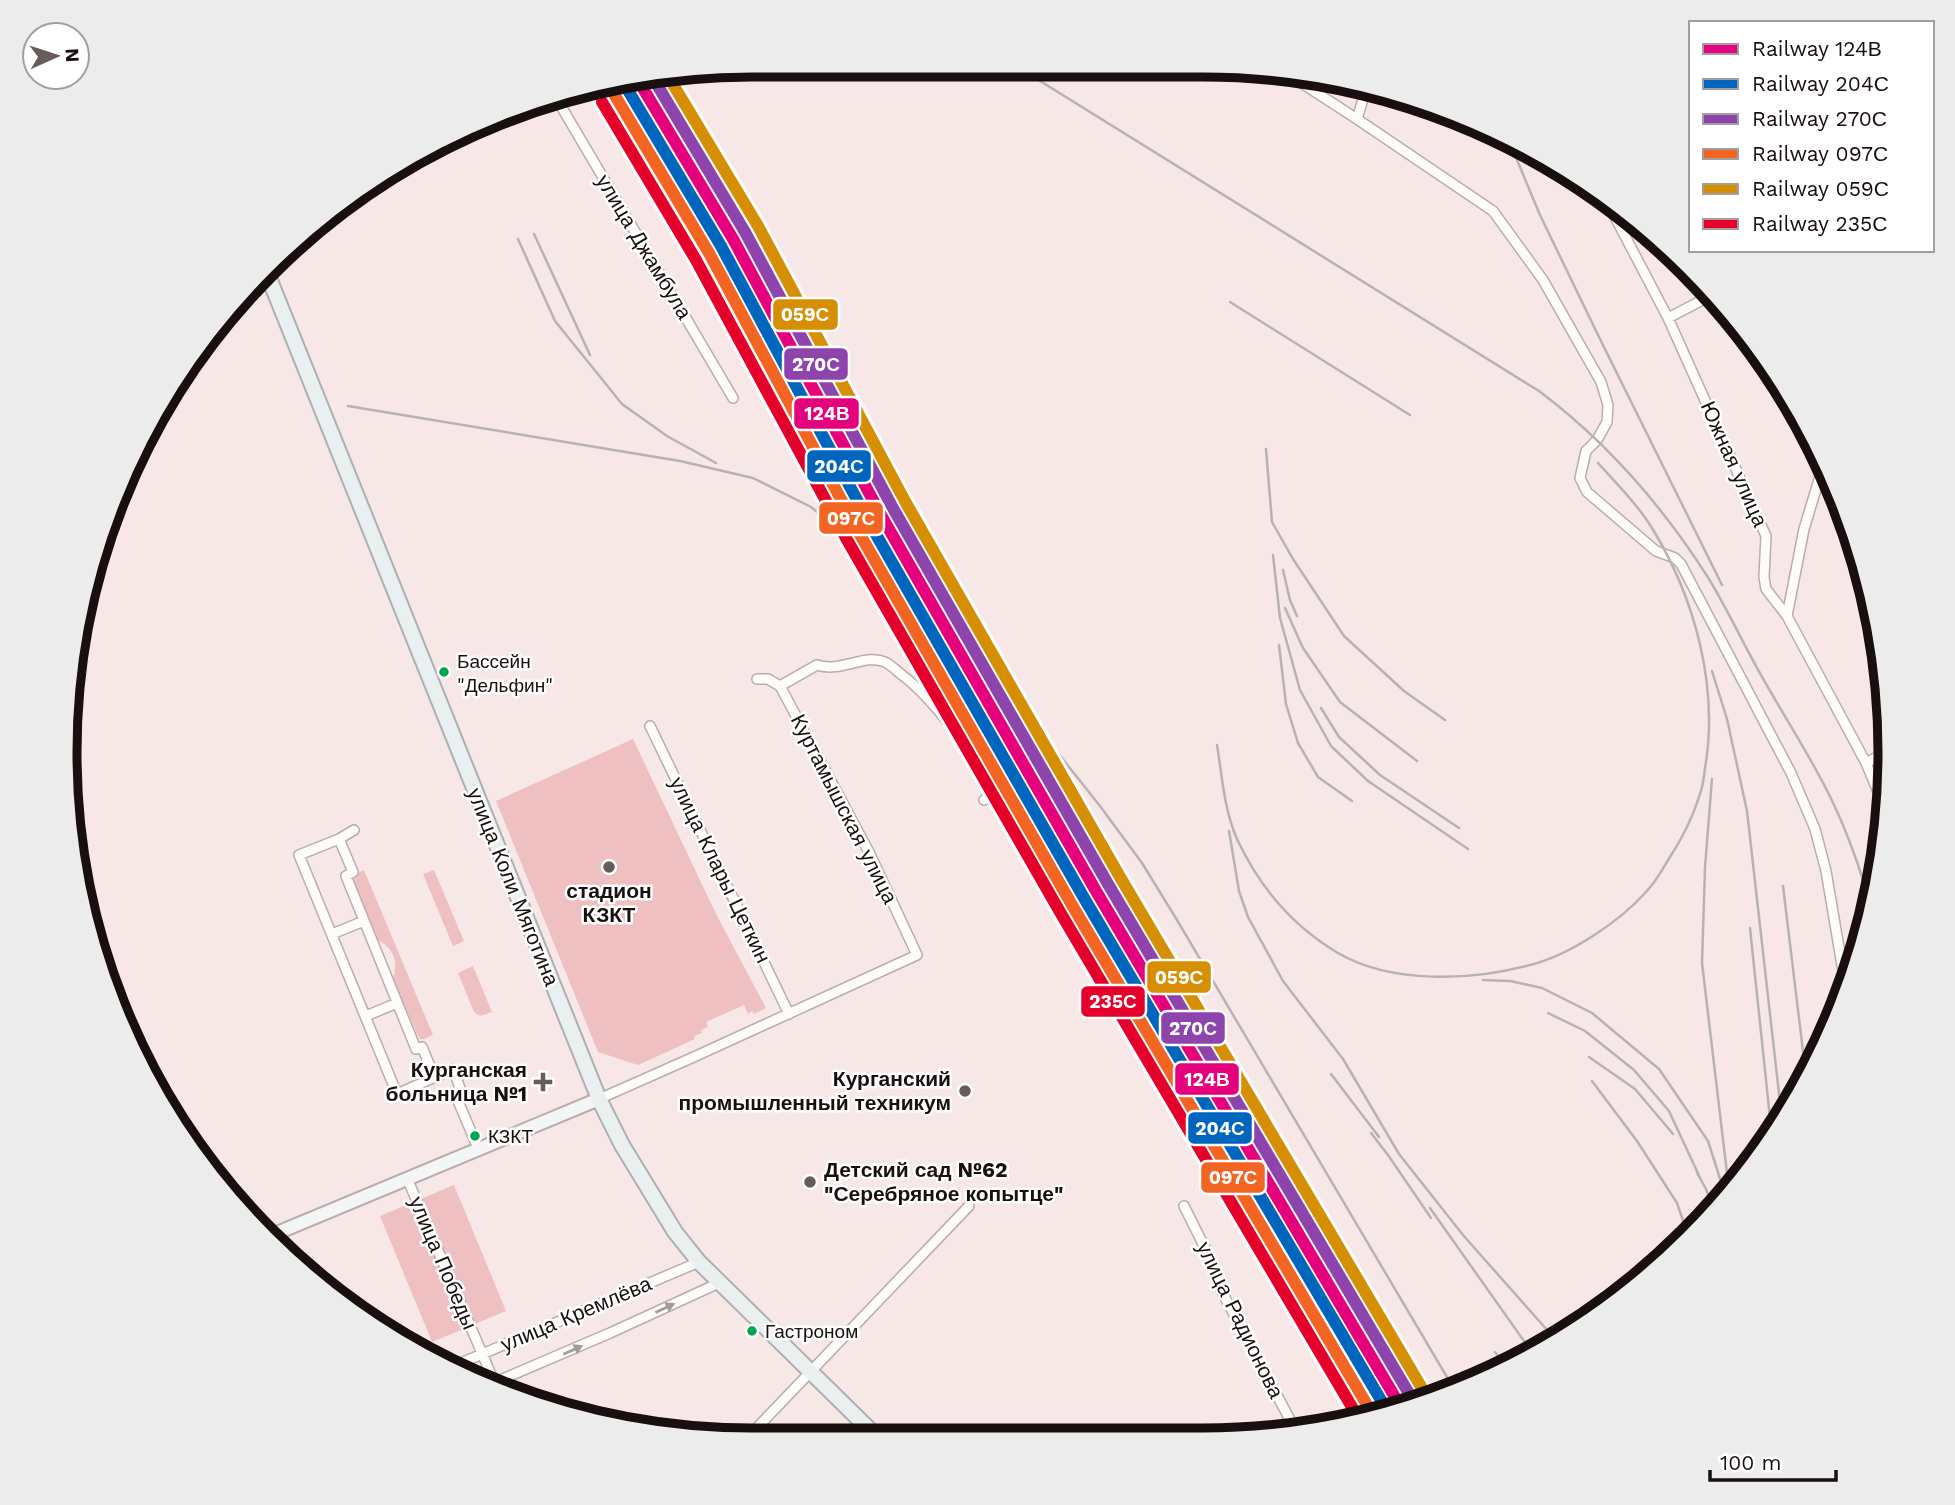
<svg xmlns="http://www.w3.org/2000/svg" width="1955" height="1505" font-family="'Work Sans',sans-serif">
<rect width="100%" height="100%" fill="#f8e7e7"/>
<!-- green -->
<path fill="#efc0c2" d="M 633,739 L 716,914 L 766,1008 L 754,1014 L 752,1011 L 748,1014 L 744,1005 L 706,1022 L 708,1027 L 701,1030 L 702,1033 L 694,1036 L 695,1039 L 638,1065 L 598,1052 L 496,801 Z
M 364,870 L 433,1035 L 424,1039 L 420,1039 L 417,1034 L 393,978 C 399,961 393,947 376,939 L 353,884 L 356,874 Z
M 434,870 L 464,941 L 453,946 L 423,874 Z
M 473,966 L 492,1012 L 480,1016 L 474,1012 L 458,973 Z
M 454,1185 L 506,1311 L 432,1342 L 380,1216 Z"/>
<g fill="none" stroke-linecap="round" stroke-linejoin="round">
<defs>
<path id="street" d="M 1286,73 L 1357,119
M 1367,86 L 1357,119 L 1493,211 L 1543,280 L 1601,382 L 1608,405 L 1607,422 L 1597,440 L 1586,451 L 1580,478 L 1587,492 L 1656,551 L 1675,558 L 1681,564 L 1791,773 L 1815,829 L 1826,871 L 1846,989
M 555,96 L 733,398
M 1604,196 L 1668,318 L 1766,536 L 1764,577 L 1766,589 L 1787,616 L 1866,763 L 1885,808
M 1668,318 L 1714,294
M 1787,616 L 1804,529 L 1824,463
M 780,686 L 817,665 C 841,673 865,653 885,662 C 891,665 897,671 902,675 C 930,696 948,725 972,749 C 978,756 988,758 994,764 C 998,769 1001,778 1001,784 L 984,800
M 650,726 L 789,1014
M 1866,763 L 1890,750
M 354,830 L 339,839 L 299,855 L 397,1094 L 453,1069 L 460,1088 L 455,1094 L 478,1148
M 339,839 L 353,872 L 346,876 L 416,1049 L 422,1047 L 435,1078
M 332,934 L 364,921
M 366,1016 L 397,1003
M 599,1099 L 696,1056 L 917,955 L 869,852 L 780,686 L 768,679 L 757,679
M 407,1178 L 496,1386
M 1184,1206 L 1205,1248 L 1220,1288 L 1297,1433
M 454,1366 L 699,1262
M 491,1384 L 610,1333 L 719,1283
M 751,1434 L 969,1206"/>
<path id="secondary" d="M 265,1238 L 599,1099"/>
<path id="primary" d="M 265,268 L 599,1099 L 622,1145 L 661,1209 L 675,1232 L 699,1262 L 874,1434"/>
</defs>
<!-- street casing -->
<use href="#street" stroke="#baadad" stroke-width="12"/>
<!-- secondary casing -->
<use href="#secondary" stroke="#baadad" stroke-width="16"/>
<!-- primary casing -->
<use href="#primary" stroke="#acb0b2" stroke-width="18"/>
<!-- street -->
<use href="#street" stroke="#fefbfb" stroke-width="9"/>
<!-- secondary -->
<use href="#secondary" stroke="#f4f5f5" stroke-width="12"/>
<!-- primary -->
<use href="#primary" stroke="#eaeff0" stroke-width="14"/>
<!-- rail -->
<path stroke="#b7b3b3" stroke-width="2.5" d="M 1016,66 L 1539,391 C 1607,442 1664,508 1709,579 C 1729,612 1745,648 1765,682 C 1788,723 1815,763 1835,807 C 1850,839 1861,872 1871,906
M 684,103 L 727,178
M 1507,136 L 1540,215 L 1598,335 L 1722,585
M 534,234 L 590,355
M 518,239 L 555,321 L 622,404 L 667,436 L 716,463
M 1230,302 L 1410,415
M 348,406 L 680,461 L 753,478 L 811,507 L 863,549 L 918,608
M 1266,449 L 1272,522 L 1293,559 L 1344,636 L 1404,691 L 1445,720
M 891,500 L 931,578 L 972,645 L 1100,806 L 1142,863 L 1177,920 L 1454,1389
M 1273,555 L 1280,618 L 1300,690 L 1331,746 L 1368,781 L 1468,849
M 1283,570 L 1290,600 L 1297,616
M 1285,608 L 1303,648 L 1340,702 L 1417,761
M 1279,645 L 1286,704 L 1298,743 L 1318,777 L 1352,801
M 1712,671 L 1727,719 L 1747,811 L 1782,1120
M 966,692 L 999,758 L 1045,862 L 1071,931 L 1086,963 L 1140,1062
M 1321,708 L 1339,737 L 1380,775 L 1459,828
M 1217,745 C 1222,775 1224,810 1237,839 C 1259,886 1292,926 1338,953 C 1391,984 1472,981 1530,965 C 1570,955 1619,922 1646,892 C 1656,882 1663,868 1670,857 C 1683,837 1693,817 1700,794 C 1703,786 1704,777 1705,768 C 1719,687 1695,598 1652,528 C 1637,504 1617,484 1598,463
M 1712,779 L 1705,867 L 1702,963 L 1729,1190
M 1229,831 L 1239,891 L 1248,917 L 1283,981 L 1343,1059 L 1399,1154 L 1463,1235 L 1555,1339
M 1783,886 L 1806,1076
M 1750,928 L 1772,1137
M 1483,980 L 1510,981 L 1542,988 L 1592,1013 L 1659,1069 L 1708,1141 L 1722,1185
M 1548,1013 L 1585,1031 L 1634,1070 L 1669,1111 L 1702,1182
M 1589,1057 L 1635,1089 L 1673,1134
M 1331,1074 L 1379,1137
M 1592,1081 L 1637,1141 L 1677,1203 L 1689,1238
M 1371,1133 L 1388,1155 L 1431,1218
M 1697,1173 L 1706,1189 L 1713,1209
M 1430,1208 L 1531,1351
M 1495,1352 L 1504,1364"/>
<defs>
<path id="rail-1" d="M 638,80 L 733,239 L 882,517 L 1096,891 L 1402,1409"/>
<path id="rail-2" d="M 626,87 L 721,246 L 870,524 L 1084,898 L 1388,1412"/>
<path id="rail-3" d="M 653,78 L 745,232 L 894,510 L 1108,884 L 1414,1402"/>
<path id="rail-4" d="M 614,94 L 709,253 L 858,531 L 1072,905 L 1373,1415"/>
<path id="rail-5" d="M 668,76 L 758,226 L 906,503 L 1120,877 L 1426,1395"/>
<path id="rail-6" d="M 602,102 L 696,260 L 846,538 L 1060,912 L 1359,1419"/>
</defs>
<!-- rail-1 casing -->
<use href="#rail-1" stroke="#fff" stroke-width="18"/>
<!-- rail-2 casing -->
<use href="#rail-2" stroke="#fff" stroke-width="18"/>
<!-- rail-3 casing -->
<use href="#rail-3" stroke="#fff" stroke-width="18"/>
<!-- rail-4 casing -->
<use href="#rail-4" stroke="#fff" stroke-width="18"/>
<!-- rail-5 casing -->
<use href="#rail-5" stroke="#fff" stroke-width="18"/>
<!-- rail-6 casing -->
<use href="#rail-6" stroke="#fff" stroke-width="18"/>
<!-- rail-1 -->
<use href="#rail-1" stroke="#e5007d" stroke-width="12"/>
<!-- rail-2 -->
<use href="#rail-2" stroke="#0065bd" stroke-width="12"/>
<!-- rail-3 -->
<use href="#rail-3" stroke="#8e44ad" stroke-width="12"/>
<!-- rail-4 -->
<use href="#rail-4" stroke="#f26522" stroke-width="12"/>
<!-- rail-5 -->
<use href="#rail-5" stroke="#d68f02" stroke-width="12"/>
<!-- rail-6 -->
<use href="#rail-6" stroke="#e4002b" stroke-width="12"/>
</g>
<!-- one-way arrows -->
<defs><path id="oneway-solid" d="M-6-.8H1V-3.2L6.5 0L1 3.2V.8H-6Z" transform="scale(1.75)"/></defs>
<g fill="#a29d9d">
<use href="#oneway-solid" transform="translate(665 1308) rotate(-25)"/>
<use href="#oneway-solid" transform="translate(573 1350) rotate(-24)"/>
</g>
<!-- markers -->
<g fill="#00a651" stroke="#fff" stroke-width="2.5">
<circle cx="444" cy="672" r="6"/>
<circle cx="475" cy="1136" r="6"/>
<circle cx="752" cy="1331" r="6"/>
</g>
<g fill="#675b5b" stroke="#fff" stroke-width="2.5">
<circle cx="609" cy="867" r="7"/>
<path d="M539.5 1071.5h7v7h7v7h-7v7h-7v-7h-7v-7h7z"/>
<circle cx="965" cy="1091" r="7"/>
<circle cx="810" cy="1182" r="7"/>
</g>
<g text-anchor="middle" stroke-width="5" stroke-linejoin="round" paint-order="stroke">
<!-- bus labels -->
<g font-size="19" fill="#190f0f" stroke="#fff" text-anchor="start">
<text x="457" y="668">Бассейн<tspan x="457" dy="24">"Дельфин"</tspan></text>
<text x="488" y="1143">КЗКТ</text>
<text x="765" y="1338">Гастроном</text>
</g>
<!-- street labels -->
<g font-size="21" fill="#190f0f" stroke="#fff">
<text transform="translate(644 247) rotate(59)" y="7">улица Джамбула</text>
<text transform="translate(1734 464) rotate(66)" y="7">Южная улица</text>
<text transform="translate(844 809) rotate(63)" y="7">Куртамышская улица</text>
<text transform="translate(720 870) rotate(64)" y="7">улица Клары Цеткин</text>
<text transform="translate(513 887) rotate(68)" y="7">улица Коли Мяготина</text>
<text transform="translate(443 1263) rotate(67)" y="7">улица Победы</text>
<text transform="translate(576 1314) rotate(-23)" y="7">улица Кремлёва</text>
<text transform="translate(1240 1320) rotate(64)" y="7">улица Радионова</text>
</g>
<!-- poi labels -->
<g font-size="21" font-weight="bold" fill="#190f0f" stroke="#fff" text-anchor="end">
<text x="609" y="898" text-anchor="middle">стадион<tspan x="609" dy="24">КЗКТ</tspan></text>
<text x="527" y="1077">Курганская<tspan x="527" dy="24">больница №1</tspan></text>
<text x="951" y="1086">Курганский<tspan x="951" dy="24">промышленный техникум</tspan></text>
<text x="824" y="1177" text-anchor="start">Детский сад №62<tspan x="824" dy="24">"Серебряное копытце"</tspan></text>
</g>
</g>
<!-- crop -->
<path d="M0 0H1955V1505H0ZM752 77H1203A675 675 0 0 1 1878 752V753A675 675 0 0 1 1203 1428H752A675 675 0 0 1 77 753V752A675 675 0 0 1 752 77Z" fill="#edecec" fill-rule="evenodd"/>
<path fill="none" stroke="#190f0f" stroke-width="9" d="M752 77H1203A675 675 0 0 1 1878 752V753A675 675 0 0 1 1203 1428H752A675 675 0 0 1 77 753V752A675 675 0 0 1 752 77Z"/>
<g stroke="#fff" stroke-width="2.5">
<rect x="772" y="298" width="67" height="33" rx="7" fill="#d68f02"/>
<rect x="783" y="347" width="66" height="34" rx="7" fill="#8e44ad"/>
<rect x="793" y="397" width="67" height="33" rx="7" fill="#e5007d"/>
<rect x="806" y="449" width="66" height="34" rx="7" fill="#0065bd"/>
<rect x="818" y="501" width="66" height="34" rx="7" fill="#f26522"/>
<rect x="1146" y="960" width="66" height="34" rx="7" fill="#d68f02"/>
<rect x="1080" y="985" width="66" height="33" rx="7" fill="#e4002b"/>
<rect x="1160" y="1011" width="66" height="34" rx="7" fill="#8e44ad"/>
<rect x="1174" y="1062" width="66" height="34" rx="7" fill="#e5007d"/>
<rect x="1187" y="1111" width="66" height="34" rx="7" fill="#0065bd"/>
<rect x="1200" y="1161" width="66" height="33" rx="7" fill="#f26522"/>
</g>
<g font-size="19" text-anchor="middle" font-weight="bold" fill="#fff">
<text x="805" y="321">059С</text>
<text x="816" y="371">270С</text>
<text x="827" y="420">124В</text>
<text x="839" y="473">204С</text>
<text x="851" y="525">097С</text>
<text x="1179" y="984">059С</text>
<text x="1113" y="1008">235С</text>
<text x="1193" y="1035">270С</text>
<text x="1207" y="1086">124В</text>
<text x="1220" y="1135">204С</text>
<text x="1233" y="1184">097С</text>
</g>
<!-- legend -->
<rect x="1689" y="21" width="245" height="231" fill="#ffffff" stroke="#a39f9f" stroke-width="2"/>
<rect x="1703" y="44" width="35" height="10" fill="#e5007d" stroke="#a39f9f" stroke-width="2"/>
<text x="1752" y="56" font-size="21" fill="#190f0f">Railway 124В</text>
<rect x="1703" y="79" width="35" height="10" fill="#0065bd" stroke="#a39f9f" stroke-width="2"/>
<text x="1752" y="91" font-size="21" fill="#190f0f">Railway 204С</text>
<rect x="1703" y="114" width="35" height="10" fill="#8e44ad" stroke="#a39f9f" stroke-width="2"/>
<text x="1752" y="126" font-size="21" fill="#190f0f">Railway 270С</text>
<rect x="1703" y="149" width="35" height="10" fill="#f26522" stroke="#a39f9f" stroke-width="2"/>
<text x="1752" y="161" font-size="21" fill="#190f0f">Railway 097С</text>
<rect x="1703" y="184" width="35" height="10" fill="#d68f02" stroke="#a39f9f" stroke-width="2"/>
<text x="1752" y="196" font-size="21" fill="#190f0f">Railway 059С</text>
<rect x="1703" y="219" width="35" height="10" fill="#e4002b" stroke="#a39f9f" stroke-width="2"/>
<text x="1752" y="231" font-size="21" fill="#190f0f">Railway 235С</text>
<!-- north arrow -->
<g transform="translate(56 56) rotate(87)"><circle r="33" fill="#ffffff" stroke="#a39f9f" stroke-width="2"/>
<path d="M0-5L12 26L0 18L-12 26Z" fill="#675b5b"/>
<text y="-10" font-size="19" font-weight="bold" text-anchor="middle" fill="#190f0f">N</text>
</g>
<!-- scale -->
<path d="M1710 1470v10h126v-10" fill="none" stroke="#190f0f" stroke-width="3.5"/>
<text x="1720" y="1470" font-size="21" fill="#190f0f" stroke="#ffffff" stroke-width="5" paint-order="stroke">100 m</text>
</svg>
